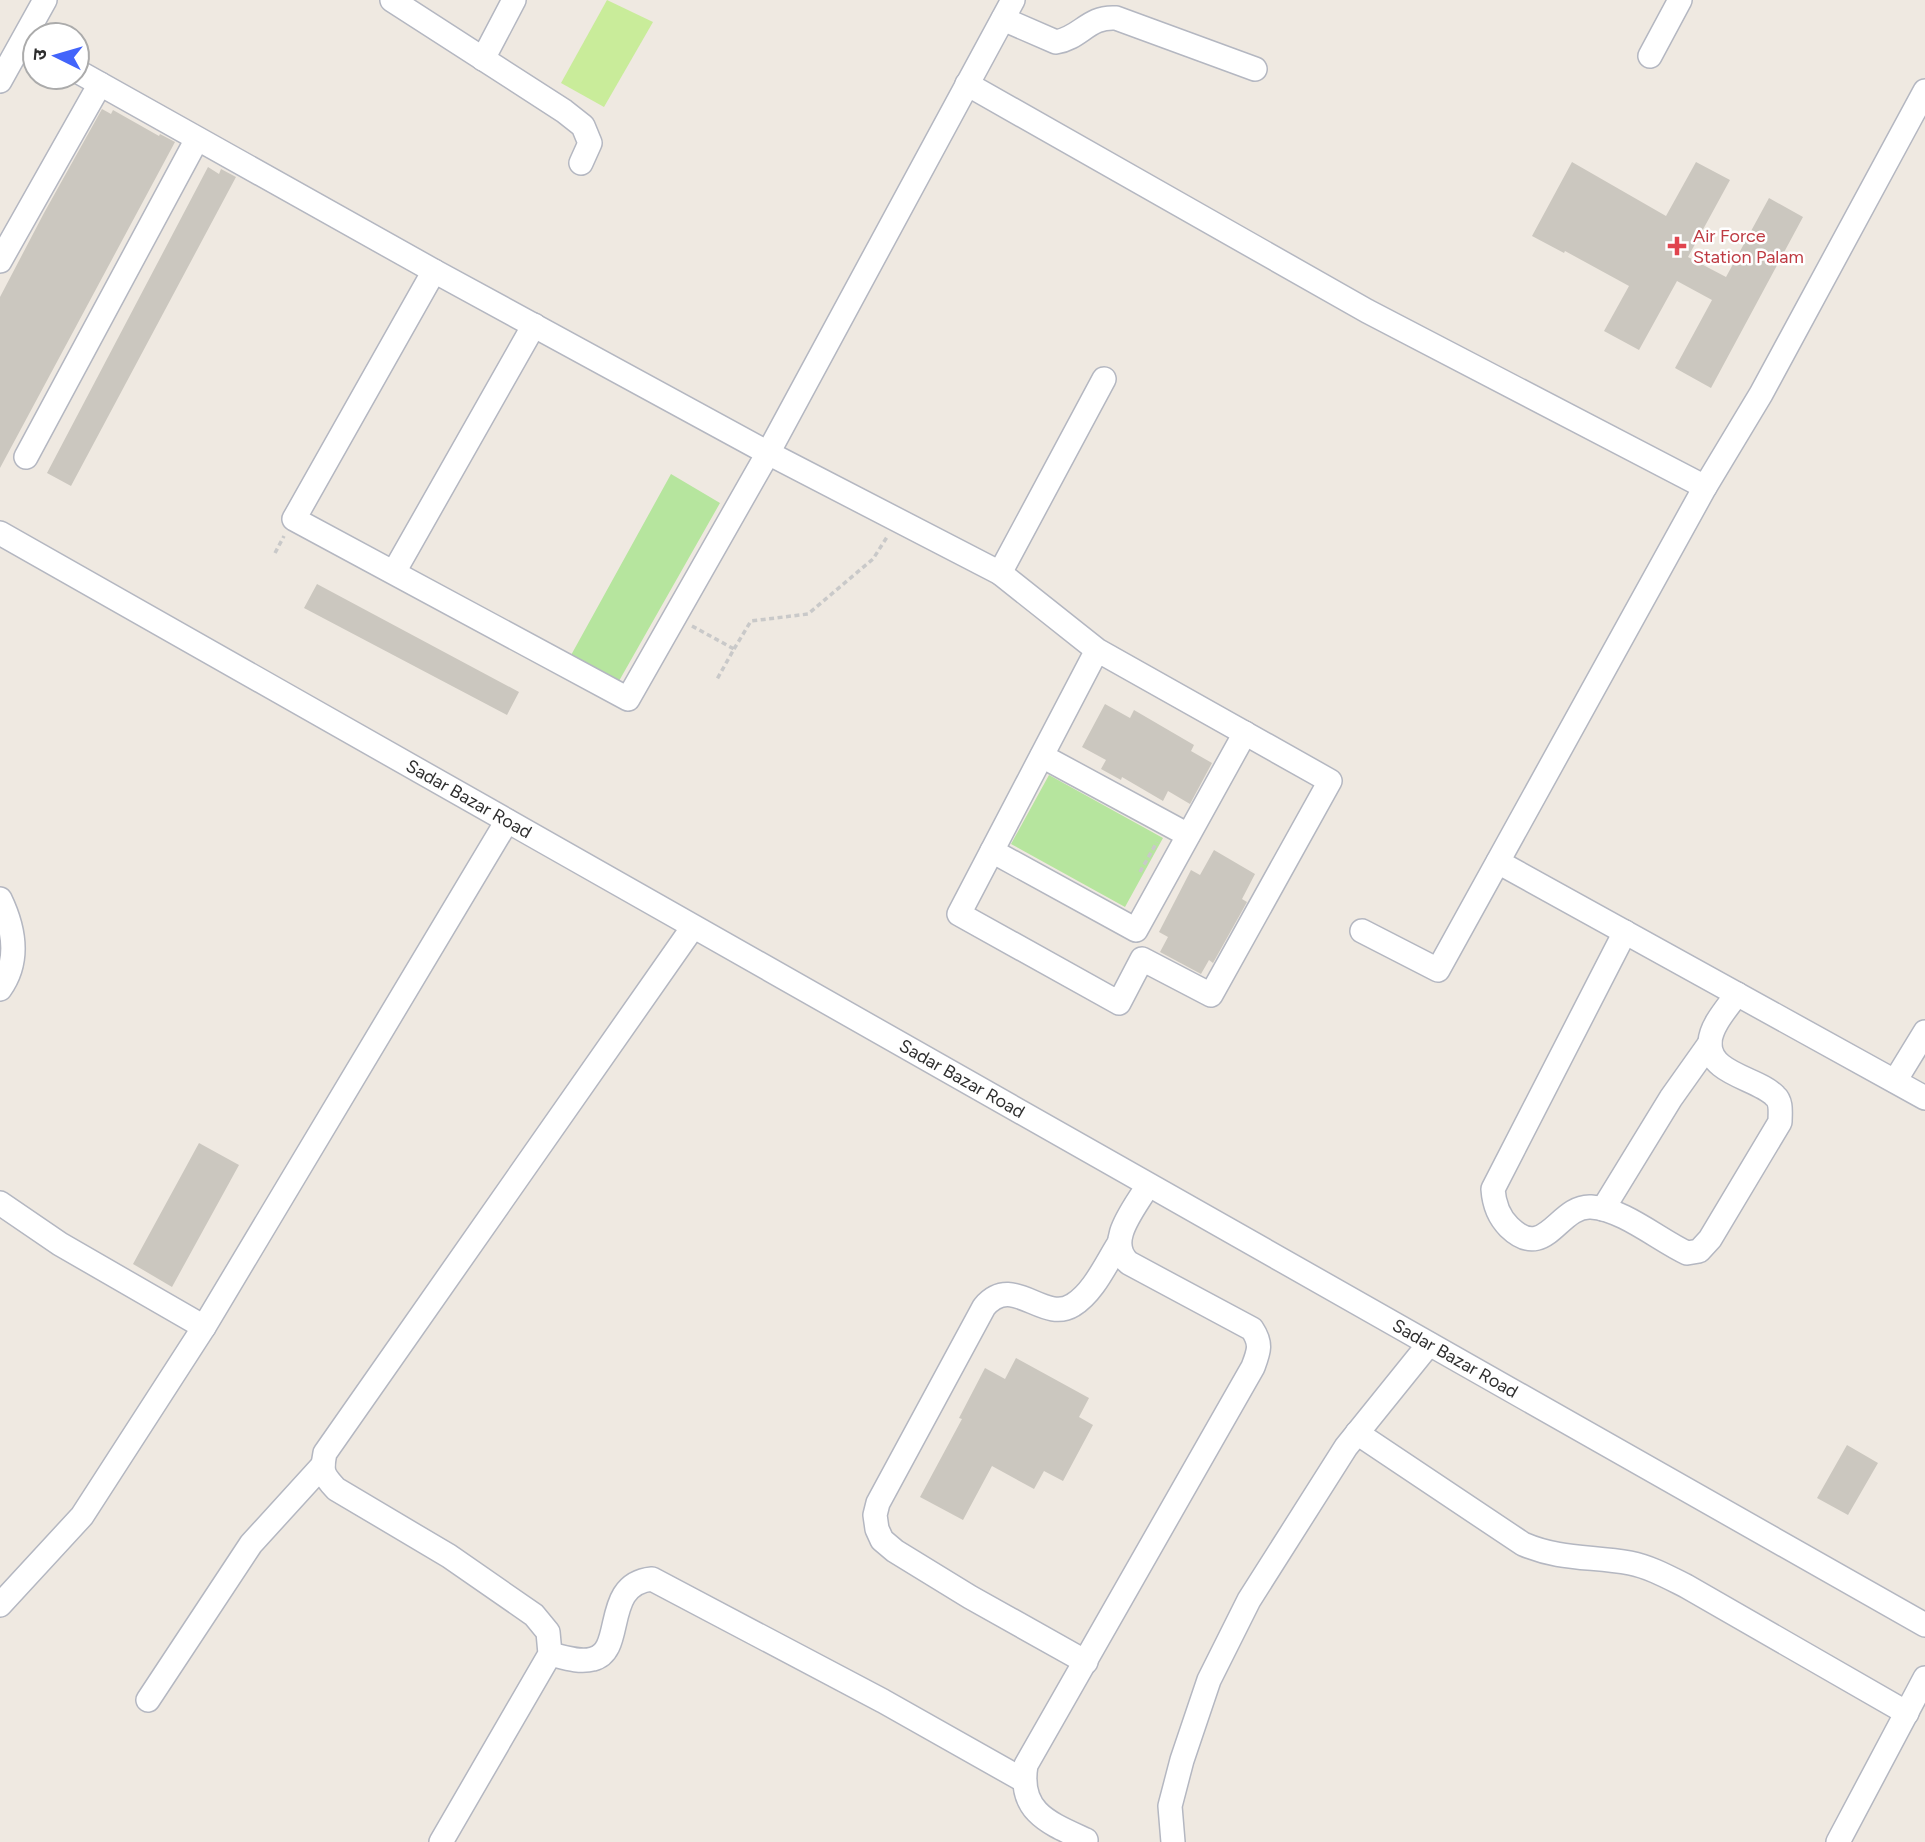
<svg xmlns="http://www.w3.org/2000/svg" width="1925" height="1842" font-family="Figtree,'Noto Sans Devanagari',sans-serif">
<rect width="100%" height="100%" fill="#efe9e1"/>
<!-- green -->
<path fill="#b6e59e" d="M 671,474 L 720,503 L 619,681 L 570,657 Z
M 1049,775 L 1163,838 L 1125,907 L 1011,844 Z"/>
<!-- pitch -->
<path fill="#c9ec9a" d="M 607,0 L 653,22 L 604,107 L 561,83 Z"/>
<!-- building -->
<path fill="#cbc7bf" d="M 102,109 L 111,114 L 113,110 L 159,136 L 160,134 L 175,142 L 0,468 L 0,297 L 44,213 Z
M 1572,162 L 1666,216 L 1696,162 L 1730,180 L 1688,257 L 1726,277 L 1769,198 L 1803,217 L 1711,388 L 1675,368 L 1712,300 L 1677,281 L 1639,350 L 1604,331 L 1629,286 L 1565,251 L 1564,253 L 1532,236 Z
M 208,167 L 219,174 L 221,169 L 236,177 L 71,486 L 47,473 Z
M 317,584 L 519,692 L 507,715 L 304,608 Z
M 1105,704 L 1130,718 L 1134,710 L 1194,745 L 1191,751 L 1212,763 L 1190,804 L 1168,791 L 1163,801 L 1122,777 L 1121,780 L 1101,769 L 1106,760 L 1082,747 Z
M 1214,850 L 1255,874 L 1242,899 L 1247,902 L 1213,963 L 1209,960 L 1201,974 L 1160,952 L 1168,937 L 1159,932 L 1191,870 L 1200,875 Z
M 199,1143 L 239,1165 L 172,1287 L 133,1264 Z
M 1016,1358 L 1089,1398 L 1079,1417 L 1093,1425 L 1063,1481 L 1044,1471 L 1034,1489 L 992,1466 L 963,1520 L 920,1497 L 962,1419 L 959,1418 L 985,1368 L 1005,1379 Z
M 1847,1445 L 1878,1463 L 1848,1515 L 1817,1498 Z"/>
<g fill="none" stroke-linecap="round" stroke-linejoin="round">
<defs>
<g id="minor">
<path d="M 392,0 L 564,111 L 583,126 L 590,143 L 581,163"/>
<path d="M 1003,19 L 1056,42 C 1081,38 1088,16 1116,18 L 1255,69"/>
<path d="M 1650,56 L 1680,0"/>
<path d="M 483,59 L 514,0"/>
<path d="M 77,71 L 434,271 L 768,453 L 1000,573 L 1097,650 L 1330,781 L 1211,995 L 1142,959 L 1119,1003 L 959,914 L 1097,650"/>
<path d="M 0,81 L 45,0"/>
<path d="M 967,84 L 1367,311 L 1705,487"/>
<path d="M 0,261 L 100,84"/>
<path d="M 434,271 L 294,519 L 628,699 L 768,453 L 1013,0"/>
<path d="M 26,457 L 197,139"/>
<path id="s1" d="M 0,533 L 1925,1625"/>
<path d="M 394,572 L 534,325"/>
<path d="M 1000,573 L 1104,379"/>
<path d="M 1042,756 L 1188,835"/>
<path d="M 992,851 L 1136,930 L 1245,733"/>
<path d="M 1498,862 L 1925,1098"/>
<path d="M 0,899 C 14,928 20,961 0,989"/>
<path d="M 1362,931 L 1438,970 L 1705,487 L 1761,394 L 1925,91"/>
<path d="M 1625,932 L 1493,1189 C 1494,1204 1498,1216 1509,1227 C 1546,1263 1558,1205 1591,1207 C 1623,1209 1659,1240 1687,1253 L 1699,1251 L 1710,1239 L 1780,1122 C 1780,1113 1782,1102 1775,1096 C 1758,1078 1708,1074 1710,1042 C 1711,1025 1728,1007 1737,994"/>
<path d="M 1895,1081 L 1925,1032"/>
<path d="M 0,1203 L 60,1244 L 204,1327"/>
<path d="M 1603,1209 L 1671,1098 L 1710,1043"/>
<path d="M 1357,1433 L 1523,1544 C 1560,1560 1592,1556 1630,1563 C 1650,1567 1668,1577 1686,1586 L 1907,1713"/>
<path d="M 0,1605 L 82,1516 L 204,1327 L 507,821"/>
<path d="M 550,1654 C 563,1657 579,1663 593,1659 C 626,1651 601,1584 652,1579 L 883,1701 L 1023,1780"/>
<path d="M 1086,1662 L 970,1597 L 895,1551 L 882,1540 L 877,1529 L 875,1515 L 878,1503 L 984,1307 C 1013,1272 1043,1324 1073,1305 C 1093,1293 1106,1264 1118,1245"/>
<path d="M 148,1700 L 251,1544 L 323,1465"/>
<path d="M 1086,1840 C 1049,1823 1018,1812 1026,1765 L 1253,1367 C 1259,1351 1262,1344 1252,1329 L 1129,1263 C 1104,1242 1136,1207 1148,1185"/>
<path d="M 441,1842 L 550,1654 L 548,1632 L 534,1615 L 449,1556 L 336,1489 C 323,1475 321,1472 325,1453 L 693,927"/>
<path d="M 1173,1842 L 1170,1806 L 1182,1760 L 1209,1680 L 1249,1600 L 1346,1447 L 1429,1344"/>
<path d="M 1838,1842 L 1925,1678"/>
</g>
</defs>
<!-- minor casing -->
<use href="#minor" stroke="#b4b7c1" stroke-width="26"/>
<!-- path -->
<path stroke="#c9c9c9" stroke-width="3.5" stroke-dasharray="5 3.5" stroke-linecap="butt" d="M 275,553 L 284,536
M 692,626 L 734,649 L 716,681
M 734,649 L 751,621 L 808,614 L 873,559 L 887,537
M 1140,872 L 1157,842"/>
<!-- minor -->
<use href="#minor" stroke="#fff" stroke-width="23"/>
</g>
<!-- markers -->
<path fill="#e0444e" stroke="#fff" stroke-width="2.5" d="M1673.5 235.5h7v7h7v7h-7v7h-7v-7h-7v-7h7z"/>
<g text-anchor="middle" stroke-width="5" stroke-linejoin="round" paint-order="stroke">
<!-- health labels -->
<g font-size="18" fill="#be3a42" stroke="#fff" text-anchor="start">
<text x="1693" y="242">Air Force<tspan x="1693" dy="21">Station Palam</tspan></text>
</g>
<!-- street labels -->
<g font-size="18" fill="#2e2e2e" stroke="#fff">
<text dy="6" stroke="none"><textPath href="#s1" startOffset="539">Sadar Bazar Road</textPath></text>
<text dy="6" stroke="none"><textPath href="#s1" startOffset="1106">Sadar Bazar Road</textPath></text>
<text dy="6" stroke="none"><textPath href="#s1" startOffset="1673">Sadar Bazar Road</textPath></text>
</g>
</g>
<!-- north arrow -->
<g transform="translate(56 56) rotate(275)"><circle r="33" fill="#ffffff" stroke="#ababab" stroke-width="2"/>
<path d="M0-5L12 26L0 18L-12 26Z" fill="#4264fb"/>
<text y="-10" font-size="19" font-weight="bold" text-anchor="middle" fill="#2e2e2e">उ</text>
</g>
</svg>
